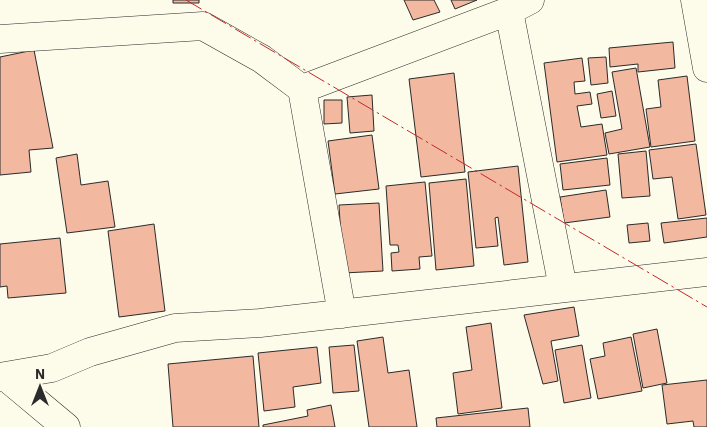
<svg xmlns="http://www.w3.org/2000/svg" width="707" height="427" font-family="'IBM Plex Sans',sans-serif">
<rect width="100%" height="100%" fill="#fdfbea"/>
<!-- building -->
<path fill="#f2b8a0" stroke="#2b2b2b" d="M 173,0 L 199,0 L 199,3 L 173,3 Z
M 404,0 L 434,0 L 440,12 L 413,20 Z
M 451,0 L 477,0 L 455,9 Z
M 673,42 L 675,68 L 638,72 L 638,64 L 610,67 L 609,48 Z
M 34,50 L 53,148 L 29,150 L 31,172 L 0,175 L 0,57 Z
M 606,57 L 608,83 L 591,85 L 588,58 Z
M 582,58 L 585,81 L 574,82 L 575,94 L 590,92 L 592,104 L 577,106 L 581,127 L 602,124 L 607,155 L 557,162 L 544,63 Z
M 636,68 L 650,147 L 609,154 L 605,133 L 622,129 L 612,72 Z
M 454,73 L 465,172 L 421,177 L 409,79 Z
M 687,76 L 695,141 L 651,147 L 646,109 L 661,107 L 658,80 Z
M 612,91 L 616,116 L 601,118 L 597,94 Z
M 372,95 L 374,131 L 350,133 L 347,97 Z
M 324,100 L 342,100 L 342,123 L 324,124 Z
M 372,135 L 379,189 L 335,194 L 328,141 Z
M 696,144 L 706,215 L 678,219 L 672,177 L 653,179 L 649,150 Z
M 646,151 L 650,196 L 622,198 L 618,154 Z
M 77,154 L 81,185 L 108,181 L 115,227 L 67,233 L 56,158 Z
M 607,158 L 610,185 L 563,190 L 560,164 Z
M 518,166 L 528,262 L 504,265 L 498,217 L 495,218 L 498,246 L 476,248 L 468,172 Z
M 466,179 L 474,266 L 436,270 L 429,183 Z
M 425,182 L 432,256 L 419,257 L 420,269 L 392,271 L 391,253 L 399,252 L 398,245 L 390,245 L 386,186 Z
M 606,190 L 610,217 L 564,223 L 560,197 Z
M 379,203 L 383,271 L 343,273 L 339,205 Z
M 707,218 L 707,237 L 664,243 L 661,223 Z
M 648,223 L 650,241 L 629,243 L 627,225 Z
M 154,224 L 165,311 L 119,317 L 108,231 Z
M 60,238 L 66,293 L 8,298 L 7,286 L 0,287 L 0,244 Z
M 574,307 L 579,336 L 551,341 L 558,381 L 543,384 L 524,315 Z
M 491,323 L 502,408 L 458,414 L 453,373 L 472,370 L 466,327 Z
M 657,329 L 667,383 L 643,388 L 633,334 Z
M 383,337 L 388,373 L 409,370 L 417,427 L 369,427 L 357,341 Z
M 631,337 L 642,391 L 598,399 L 590,359 L 605,356 L 603,343 Z
M 354,345 L 359,391 L 333,393 L 329,347 Z
M 582,345 L 591,398 L 564,403 L 555,350 Z
M 317,347 L 321,383 L 293,387 L 295,407 L 264,411 L 258,353 Z
M 253,356 L 259,427 L 173,427 L 168,364 Z
M 707,380 L 707,427 L 694,427 L 693,421 L 667,424 L 662,385 Z
M 331,405 L 335,427 L 263,427 L 263,425 L 308,416 L 307,410 Z
M 528,408 L 530,427 L 437,427 L 436,418 Z"/>
<g fill="none" stroke-linecap="round" stroke-linejoin="round">
<defs>
<path id="street" d="M 695,0 L 707,68
M 509,11 L 563,288
M 0,39 L 203,26 L 262,59 L 302,89 L 342,314
M 302,89 L 509,11 L 530,0
M 0,377 L 52,368 L 90,352 L 175,328 L 260,323 L 707,272
M 6,377 L 66,427"/>
</defs>
<!-- street casing -->
<use href="#street" stroke="#2b2b2b" stroke-width="29"/>
<!-- street -->
<use href="#street" stroke="#fdfbea" stroke-width="28"/>
<!-- power -->
<path stroke="#c62828" stroke-width="1" stroke-dasharray="18 4 2.5 4" stroke-linecap="butt" d="M 186,0 L 707,307"/>
</g>
<!-- north arrow -->
<g transform="translate(40 387)" stroke="#fdfbea" stroke-width="4" paint-order="stroke">
<path d="M0-4L9 19L0 12L-9 19Z" fill="#2b2b2b"/>
<text y="-8" font-size="14" font-weight="bold" text-anchor="middle" fill="#2b2b2b">N</text>
</g>
</svg>
